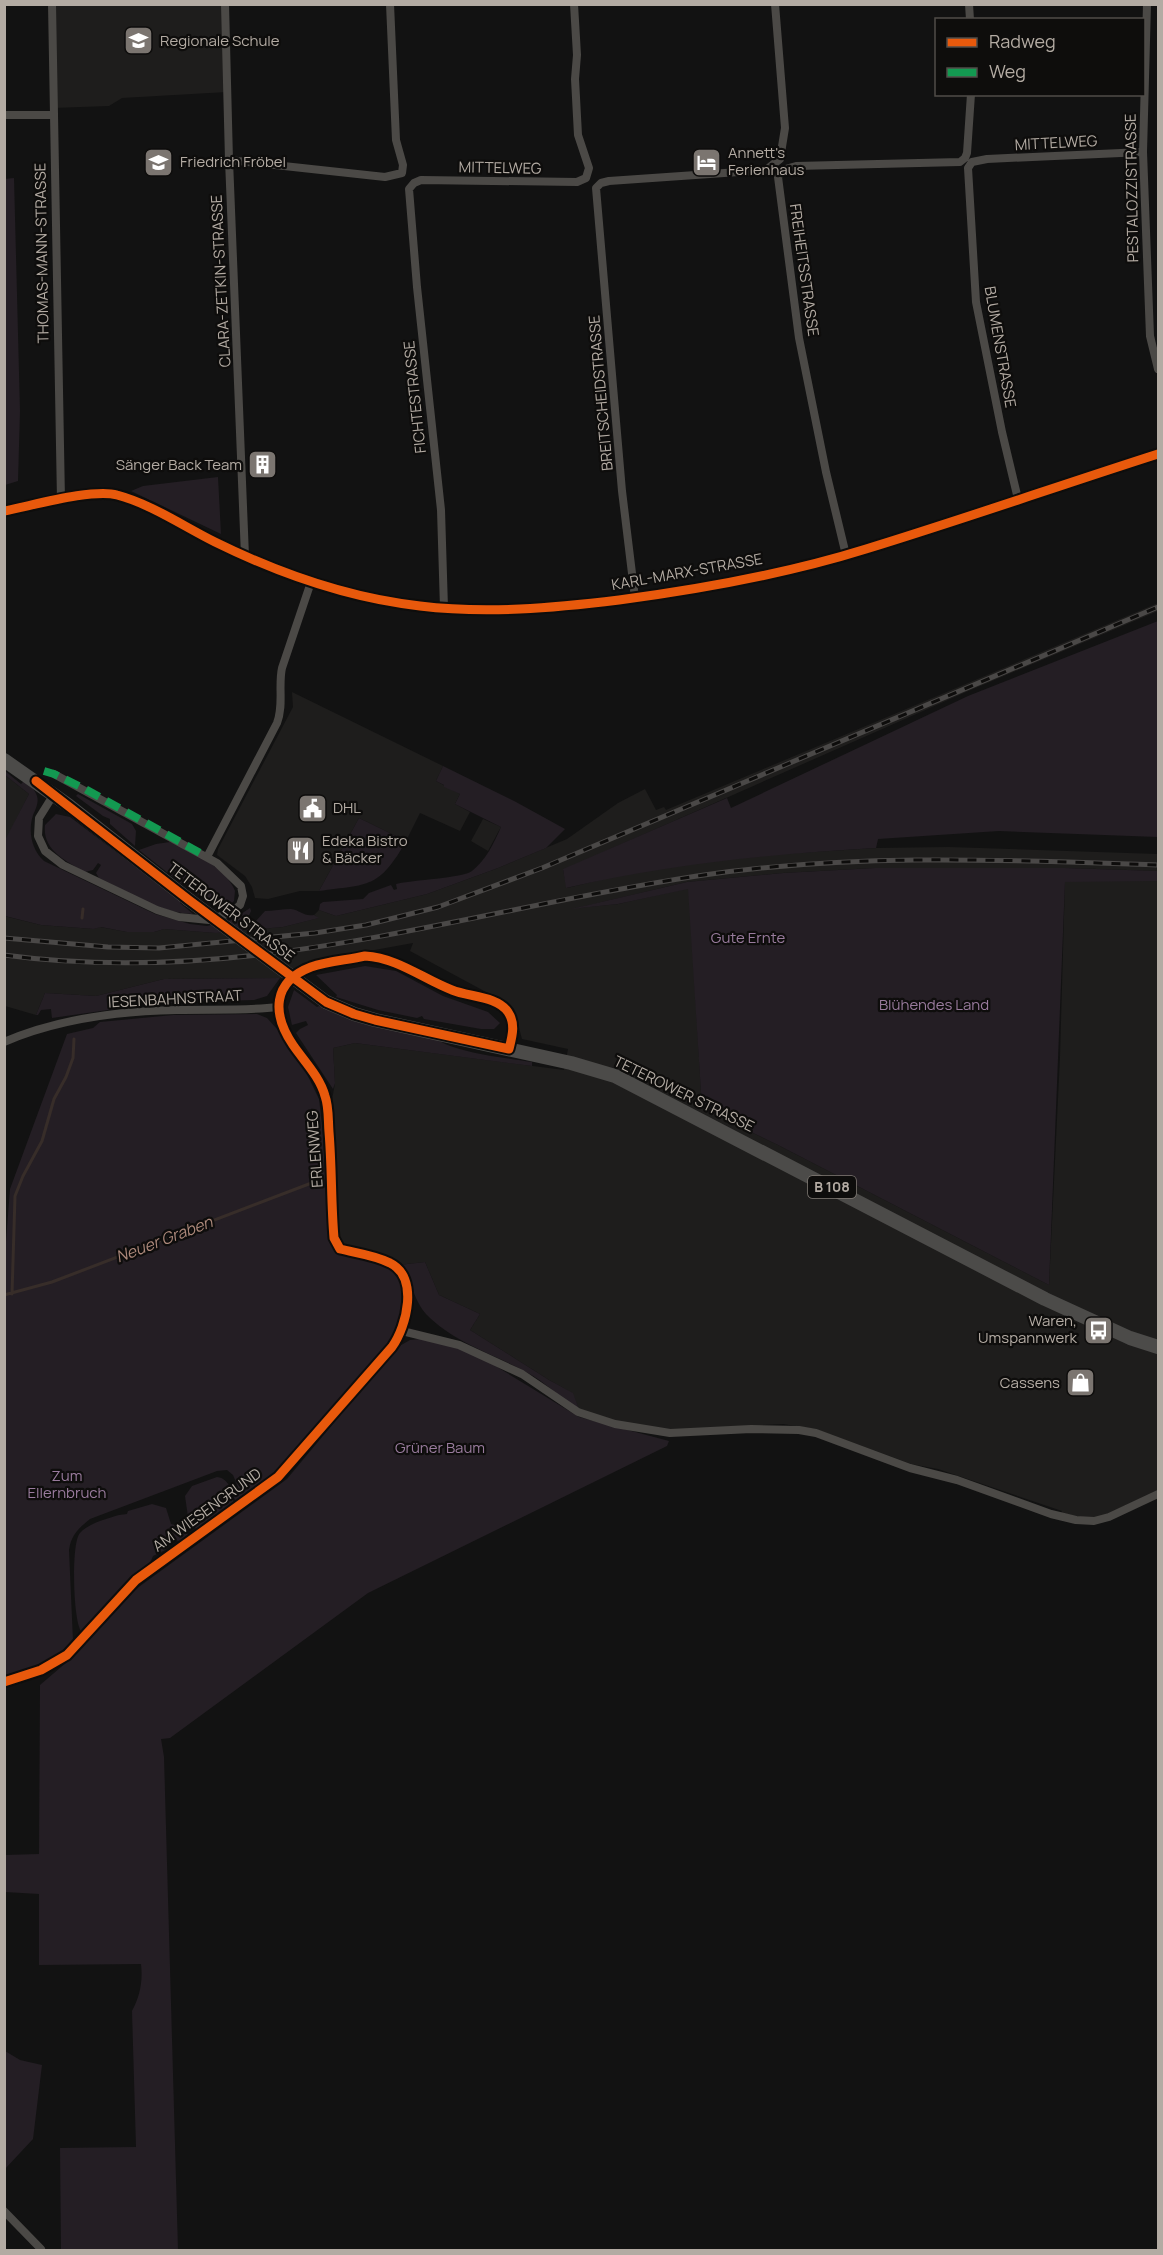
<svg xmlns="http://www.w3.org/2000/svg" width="1163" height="2255" font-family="Manrope,sans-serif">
<rect width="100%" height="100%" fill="#121212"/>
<!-- built -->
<path fill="#1e1d1c" d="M 52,5 L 225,5 L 227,92 L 122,98 L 109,106 L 53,108 Z
M 1158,603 L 1158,611 L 966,692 L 563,870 L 567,888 L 616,876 L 701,862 L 781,854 L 876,848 L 949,847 L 1158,854 L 1158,871 L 1065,868 L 875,868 L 783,873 L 687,882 L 577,908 L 618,904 L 689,888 L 702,1108 L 778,1145 L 1049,1285 L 1060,1057 L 1065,881 L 1158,881 L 1158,1490 L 1103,1516 L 1088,1518 L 1061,1513 L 1062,1511 L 938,1469 L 911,1464 L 816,1429 L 783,1424 L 670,1430 L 616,1421 L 579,1409 L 572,1393 L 549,1380 L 470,1330 L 480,1314 L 439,1295 L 425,1262 L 399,1265 L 341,1243 L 339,1238 L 332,1100 L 335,1083 L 333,1048 L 355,1043 L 564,1070 L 568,1049 L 522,1039 L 514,1009 L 500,997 L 486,992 L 410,951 L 413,943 L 303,963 L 280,978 L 164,979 L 96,996 L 45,993 L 36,1015 L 5,1006 L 4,916 L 41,925 L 94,929 L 100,927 L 127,932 L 154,932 L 164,929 L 216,933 L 283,927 L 318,918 L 314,915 L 319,910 L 336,916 L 427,894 L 498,868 L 567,839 L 618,803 L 645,789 L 656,810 L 664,807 L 666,810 Z
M 292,692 L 443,766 L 436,781 L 460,794 L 455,804 L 470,812 L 460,831 L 420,813 L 406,841 L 359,818 L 319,891 L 300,891 L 268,899 L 255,898 L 252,887 L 245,876 L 217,855 L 218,849 L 293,707 Z
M 5,775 L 29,794 L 5,842 Z
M 483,819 L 501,827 L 488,851 L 471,841 Z"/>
<!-- green -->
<path fill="#241e24" d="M 14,178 L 20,411 L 18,481 L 5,485 L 4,179 Z
M 218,477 L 221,534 L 131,491 L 143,486 Z
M 1158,621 L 1158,837 L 999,831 L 878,839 L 876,848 C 772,854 669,864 566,888 L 563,869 L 727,798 L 731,808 L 968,696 Z
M 443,766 L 516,802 L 565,829 L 546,848 L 498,868 L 427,894 L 336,916 L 319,910 L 320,904 L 323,902 L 363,899 L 369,893 L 391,885 L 394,890 L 397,889 L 396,884 C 412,880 463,878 472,871 C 486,860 494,843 501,827 L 455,804 L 460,794 L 444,787 L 444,785 L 436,781 Z
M 5,771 L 21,784 L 24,781 C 29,785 35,789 37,796 C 39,803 36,808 33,815 C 28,831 31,849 44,861 L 155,914 L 190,924 L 207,926 L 232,920 L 250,908 L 251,911 L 247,920 L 255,922 L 265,911 C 273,911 283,909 291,909 C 300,910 304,917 314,915 L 319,918 L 283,927 L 216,933 L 164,929 L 154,932 L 127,932 L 101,927 L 94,929 L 41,925 L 5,916 L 4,842 L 29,794 L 5,775 Z
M 78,794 L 132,824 L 136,831 L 135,846 L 110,824 L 110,819 L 103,816 L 76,796 Z
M 56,814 L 70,817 L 181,901 L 180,903 L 193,914 C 160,913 128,892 99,878 L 96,873 L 101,865 L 98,863 L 93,870 L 85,872 C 66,861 42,850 45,825 Z
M 359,818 L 406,841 C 379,889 369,884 319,891 Z
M 170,842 C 191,849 228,870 235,891 L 234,901 L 225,909 C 213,900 196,898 189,885 L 183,885 L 139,850 L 156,844 Z
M 875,868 L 1065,868 L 1158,871 L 1158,881 L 1065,882 L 1049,1285 L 778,1145 L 702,1108 L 688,889 L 618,904 L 571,909 L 687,882 L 783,873 Z
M 365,966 L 396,971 L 443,996 L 488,1012 L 500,1023 L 494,1029 L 481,1029 L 424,1019 L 422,1016 L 417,1018 L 378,1010 L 336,997 L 337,995 L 316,975 Z
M 280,978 L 267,996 L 254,1000 L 157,1003 L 52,1018 L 51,1009 L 41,1010 L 38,1015 L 36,1015 L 45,993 L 96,996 L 164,979 Z
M 294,990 L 317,1007 L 319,1006 L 350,1020 L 434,1038 C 459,1054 502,1057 532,1062 L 532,1066 L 355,1043 L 333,1048 L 335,1083 L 333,1089 L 296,1033 L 300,1029 L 308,1025 L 306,1021 L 292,1025 L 288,1007 Z
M 257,1014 L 267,1018 L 277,1029 L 305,1070 L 319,1099 L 323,1135 L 328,1234 C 330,1242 332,1249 339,1253 C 347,1259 361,1256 370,1259 C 415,1271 408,1313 389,1345 C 341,1400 296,1462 236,1504 L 233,1493 L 238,1487 L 233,1475 L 227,1470 L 217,1471 L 90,1519 C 79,1528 71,1535 69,1550 L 73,1641 C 53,1661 31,1668 5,1676 L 4,1267 L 10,1189 L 67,1034 L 93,1028 L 100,1022 L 121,1020 L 173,1015 Z
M 425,1262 L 439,1295 L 480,1314 L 470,1330 L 549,1380 L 573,1393 L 579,1409 C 560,1399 546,1382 526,1372 C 492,1353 454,1343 426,1314 C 417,1304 414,1292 409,1281 C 407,1275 402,1270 399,1265 Z
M 420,1339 L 457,1347 L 484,1359 L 579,1417 L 669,1441 L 667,1446 L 368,1593 L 170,1738 L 161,1739 L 164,1757 L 178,2250 L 61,2250 L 60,2148 L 136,2147 L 132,2011 C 140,1996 143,1981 141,1964 L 39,1965 L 39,1894 L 5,1892 L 5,1855 L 39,1854 L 40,1685 L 74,1656 L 136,1589 L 287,1479 L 396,1348 L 410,1340 Z
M 217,1477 C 232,1479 230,1494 235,1505 L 200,1529 L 196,1529 L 188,1517 L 185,1496 L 192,1486 Z
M 152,1504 L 166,1508 L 171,1524 L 183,1527 L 188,1535 L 180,1541 L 175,1540 L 165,1550 L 153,1556 L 149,1565 L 132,1577 L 81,1631 C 73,1620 71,1542 80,1533 C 89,1523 106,1519 119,1515 L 127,1514 L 128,1511 Z
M 5,2051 L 20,2060 L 42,2065 L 33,2139 L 5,2169 Z"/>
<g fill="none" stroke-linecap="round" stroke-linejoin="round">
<!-- stream -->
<path stroke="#372d29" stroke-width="3" d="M 82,918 L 83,909
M 12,1294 L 15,1196 L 23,1176 L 42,1141 L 54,1099 L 66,1077 L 73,1058 L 74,1039
M 4,1295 L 52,1282 L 322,1179"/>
<!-- minor -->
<path stroke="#4b4946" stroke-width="8" d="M 52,4 L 61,500
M 225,4 L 229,160 L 245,556
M 969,4 L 970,20
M 1147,4 L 1143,152 L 1150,336 L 1158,369
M 4,115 L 53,115
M 229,160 L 385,177 L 402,173 L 403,165 L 396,140 L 390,4
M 1018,499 L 1002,432 L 976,302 L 968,168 L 972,162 L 987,159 L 1143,152
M 4,511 C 31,506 93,488 117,495 C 151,504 183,526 215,542 C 280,574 348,598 420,606 C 486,614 554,608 619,600 C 702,589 786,574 866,549 C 964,519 1061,485 1158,454
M 846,555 L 826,472 L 799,338 L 778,177 L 782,170 L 796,166 L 960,162 L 965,158 L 967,153 L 971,94
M 635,598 L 622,491 L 596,188 L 601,183 L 609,181 L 766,170 L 780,159 L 785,128 L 775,4
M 444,608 L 441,510 L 417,287 L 409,189 L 414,183 L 421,180 L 577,182 L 586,178 L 589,168 L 578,135 L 575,79 L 577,55 L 574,4
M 54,774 L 217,863 L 241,886 L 243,896 L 240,905 L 230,913 L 209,920 L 179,917 L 157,910 L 63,865 L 45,851 L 38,836 L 39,818 L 54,794
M 207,857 L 277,723 C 284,705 278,686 282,668 L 311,582
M 4,1042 C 57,1019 119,1011 177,1010 C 210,1009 245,1011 278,1007
M 402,1331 L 459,1345 L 522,1374 L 578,1412 L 615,1424 L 670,1433 L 751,1429 L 799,1430 L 816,1433 L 910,1468 L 957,1480 L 1051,1514 L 1076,1520 L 1094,1521 L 1109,1517 L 1158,1494
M 4,1682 L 41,1670 L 67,1655 L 136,1580 L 278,1477 L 392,1347 C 407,1326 419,1277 390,1263 C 375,1255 356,1253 340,1249 L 334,1238 C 331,1203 332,1165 329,1129 C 328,1115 329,1101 323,1089 C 309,1060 259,1018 286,984 C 297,970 314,967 331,963 C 342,961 355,957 366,957 C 400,955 429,983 459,993 C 475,998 498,998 509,1013 C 516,1024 512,1037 509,1049
M 4,2211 L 41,2249"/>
<!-- primary -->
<path stroke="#4c4b49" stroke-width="14" d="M 4,760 L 68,805 L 189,900
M 326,1002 L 354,1014 L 375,1020 L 571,1063 L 615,1076 L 1045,1299 L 1130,1338 L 1158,1347"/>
<defs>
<path id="rail" d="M 4,938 L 108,947 L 159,948 L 315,933 L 366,925 L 438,907 L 542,868 L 1158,607
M 4,955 C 249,988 466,910 704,875 C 855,853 1007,860 1158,865"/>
</defs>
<!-- rail casing -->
<use href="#rail" stroke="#4a4847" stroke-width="5"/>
<!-- rail -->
<use href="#rail" stroke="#0e0d0c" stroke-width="3" stroke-dasharray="9" stroke-linecap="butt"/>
<!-- primary-bridge -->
<path stroke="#4c4b49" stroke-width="14" d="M 189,900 L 326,1002"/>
<!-- quiet -->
<path stroke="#139951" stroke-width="8" stroke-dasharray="15 8" stroke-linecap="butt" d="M 44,771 L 54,774 L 85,789 L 202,854"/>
<defs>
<path id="cycleway" d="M 4,511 C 31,506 93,488 117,495 C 151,504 183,526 215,542 C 280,574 348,598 420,606 C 486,614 554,608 619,600 C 702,589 786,574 866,549 C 964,519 1061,485 1158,454
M 4,1682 L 41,1670 L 67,1655 L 136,1580 L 278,1477 L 392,1347 C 407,1326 419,1277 390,1263 C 375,1255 356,1253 340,1249 L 334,1238 C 331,1203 332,1168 329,1132 C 328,1120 329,1107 325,1096 C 320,1077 304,1061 293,1045 C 272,1014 272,982 311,967 C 328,961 348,960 365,956 C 398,958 423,979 452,990 C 469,997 497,996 508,1012 C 516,1024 512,1037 509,1049 L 375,1020 L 354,1014 L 326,1002 L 189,900 L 36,781"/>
</defs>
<!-- cycleway casing -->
<use href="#cycleway" stroke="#0e0d0c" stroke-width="13"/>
<!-- cycleway -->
<use href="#cycleway" stroke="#e8590c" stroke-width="9"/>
</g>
<!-- icons -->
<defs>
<symbol id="school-square" viewBox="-11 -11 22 22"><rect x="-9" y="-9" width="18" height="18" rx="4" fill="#7b7570" stroke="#0e0d0c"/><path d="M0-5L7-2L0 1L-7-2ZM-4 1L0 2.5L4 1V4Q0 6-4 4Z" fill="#fff"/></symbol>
<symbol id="hotel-square" viewBox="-11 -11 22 22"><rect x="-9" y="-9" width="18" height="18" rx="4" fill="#7b7570" stroke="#0e0d0c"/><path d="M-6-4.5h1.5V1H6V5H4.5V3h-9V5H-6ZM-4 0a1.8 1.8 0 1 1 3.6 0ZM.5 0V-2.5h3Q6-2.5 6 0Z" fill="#fff"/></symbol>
<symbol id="building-square" viewBox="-11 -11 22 22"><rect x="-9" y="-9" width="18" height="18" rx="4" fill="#7b7570" stroke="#0e0d0c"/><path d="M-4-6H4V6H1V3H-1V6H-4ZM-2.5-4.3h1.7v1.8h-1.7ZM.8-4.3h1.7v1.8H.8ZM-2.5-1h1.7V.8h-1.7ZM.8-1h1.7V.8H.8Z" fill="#fff"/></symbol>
<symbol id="civic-square" viewBox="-11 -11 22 22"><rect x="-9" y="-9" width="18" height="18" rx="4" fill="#7b7570" stroke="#0e0d0c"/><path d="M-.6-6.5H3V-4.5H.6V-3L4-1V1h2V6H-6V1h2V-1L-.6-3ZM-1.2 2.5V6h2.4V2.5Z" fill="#fff"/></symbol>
<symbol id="restaurant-square" viewBox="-11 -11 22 22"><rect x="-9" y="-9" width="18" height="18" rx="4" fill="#7b7570" stroke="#0e0d0c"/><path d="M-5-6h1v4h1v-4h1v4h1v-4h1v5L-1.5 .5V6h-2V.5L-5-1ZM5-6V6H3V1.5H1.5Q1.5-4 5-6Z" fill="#fff"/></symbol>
<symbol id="bus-square" viewBox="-11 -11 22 22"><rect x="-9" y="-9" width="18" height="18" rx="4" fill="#7b7570" stroke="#0e0d0c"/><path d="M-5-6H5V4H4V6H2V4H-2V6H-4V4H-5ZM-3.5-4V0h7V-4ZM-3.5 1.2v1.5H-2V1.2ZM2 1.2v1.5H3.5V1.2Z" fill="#fff"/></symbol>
<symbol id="shop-square" viewBox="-11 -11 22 22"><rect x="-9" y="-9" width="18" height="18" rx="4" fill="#7b7570" stroke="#0e0d0c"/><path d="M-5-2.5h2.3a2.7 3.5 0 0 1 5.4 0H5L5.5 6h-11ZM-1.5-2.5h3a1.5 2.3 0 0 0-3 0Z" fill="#fff"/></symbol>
</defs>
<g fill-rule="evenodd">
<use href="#school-square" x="122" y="24" width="33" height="33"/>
<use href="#school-square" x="142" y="146" width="33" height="33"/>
<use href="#hotel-square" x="690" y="146" width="33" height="33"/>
<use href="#building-square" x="246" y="448" width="33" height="33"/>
<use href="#civic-square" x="296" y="792" width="33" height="33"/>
<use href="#restaurant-square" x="284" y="834" width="33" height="33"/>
<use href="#bus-square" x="1082" y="1314" width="33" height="33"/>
<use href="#shop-square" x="1064" y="1366" width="33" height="33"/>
</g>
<g text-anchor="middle" stroke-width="4.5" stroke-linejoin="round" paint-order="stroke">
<!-- shield labels -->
<rect fill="#0e0d0c" stroke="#827c76" stroke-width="1.5" x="808" y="1176" width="48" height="22" rx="4.5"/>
<g font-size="14" font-weight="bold" fill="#b3aba3">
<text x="832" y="1192">B 108</text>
</g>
<!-- poi labels -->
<g font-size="15" fill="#b3aba3" stroke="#0e0d0c" text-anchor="start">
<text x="160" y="46">Regionale Schule</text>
<text x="728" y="158">Annett's<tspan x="728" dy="17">Ferienhaus</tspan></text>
<text x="180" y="167">Friedrich Fröbel</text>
<text x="242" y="470" text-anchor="end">Sänger Back Team</text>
<text x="333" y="813">DHL</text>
<text x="322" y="846">Edeka Bistro<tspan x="322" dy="17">&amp; Bäcker</tspan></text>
<text x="1077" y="1326" text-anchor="end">Waren,<tspan x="1077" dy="17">Umspannwerk</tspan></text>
<text x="1060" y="1388" text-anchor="end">Cassens</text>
</g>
<!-- street labels -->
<g font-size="15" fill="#b3aba3" stroke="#0e0d0c">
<text transform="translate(1056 143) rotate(-3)" y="5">MITTELWEG</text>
<text transform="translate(500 168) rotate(1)" y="5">MITTELWEG</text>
<text transform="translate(1132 188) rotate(-91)" y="5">PESTALOZZISTRASSE</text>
<text transform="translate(42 253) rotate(-91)" y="5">THOMAS-MANN-STRASSE</text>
<text transform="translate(804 270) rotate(82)" y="5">FREIHEITSSTRASSE</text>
<text transform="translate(221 281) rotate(-93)" y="5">CLARA-ZETKIN-STRASSE</text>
<text transform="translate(1000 347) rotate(80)" y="5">BLUMENSTRASSE</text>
<text transform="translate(601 393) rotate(-95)" y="5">BREITSCHEIDSTRASSE</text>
<text transform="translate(415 397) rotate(-96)" y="5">FICHTESTRASSE</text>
<text transform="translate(687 572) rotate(-10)" y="5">KARL-MARX-STRASSE</text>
<text transform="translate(231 912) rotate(37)" y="5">TETEROWER STRASSE</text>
<text transform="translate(175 999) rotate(-3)" y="5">IESENBAHNSTRAAT</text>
<text transform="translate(684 1094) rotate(26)" y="5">TETEROWER STRASSE</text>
<text transform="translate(315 1149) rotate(-94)" y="5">ERLENWEG</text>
<text transform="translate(207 1510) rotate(-36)" y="5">AM WIESENGRUND</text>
</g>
<!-- park labels -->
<g font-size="15" fill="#997b9d" stroke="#0e0d0c">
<text x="748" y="943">Gute Ernte</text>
<text x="934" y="1010">Blühendes Land</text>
<text x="440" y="1453">Grüner Baum</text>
<text x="67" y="1481">Zum<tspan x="67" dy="17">Ellernbruch</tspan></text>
</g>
<!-- water labels -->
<g font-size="16" font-style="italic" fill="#ad897b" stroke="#0e0d0c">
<text transform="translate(164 1239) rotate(-21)" y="6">Neuer Graben</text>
</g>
</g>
<!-- border -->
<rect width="1163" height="2255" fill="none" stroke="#b3aba3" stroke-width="12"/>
<!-- legend -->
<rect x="935" y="18" width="210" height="78" fill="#0e0d0c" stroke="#504c48" stroke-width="1.5"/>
<rect x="947" y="38" width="30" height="9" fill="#e8590c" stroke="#504c48" stroke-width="1.5"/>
<text x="989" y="48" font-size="18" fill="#b3aba3">Radweg</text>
<rect x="947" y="68" width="30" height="9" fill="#139951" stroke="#504c48" stroke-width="1.5"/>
<text x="989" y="78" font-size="18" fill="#b3aba3">Weg</text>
</svg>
